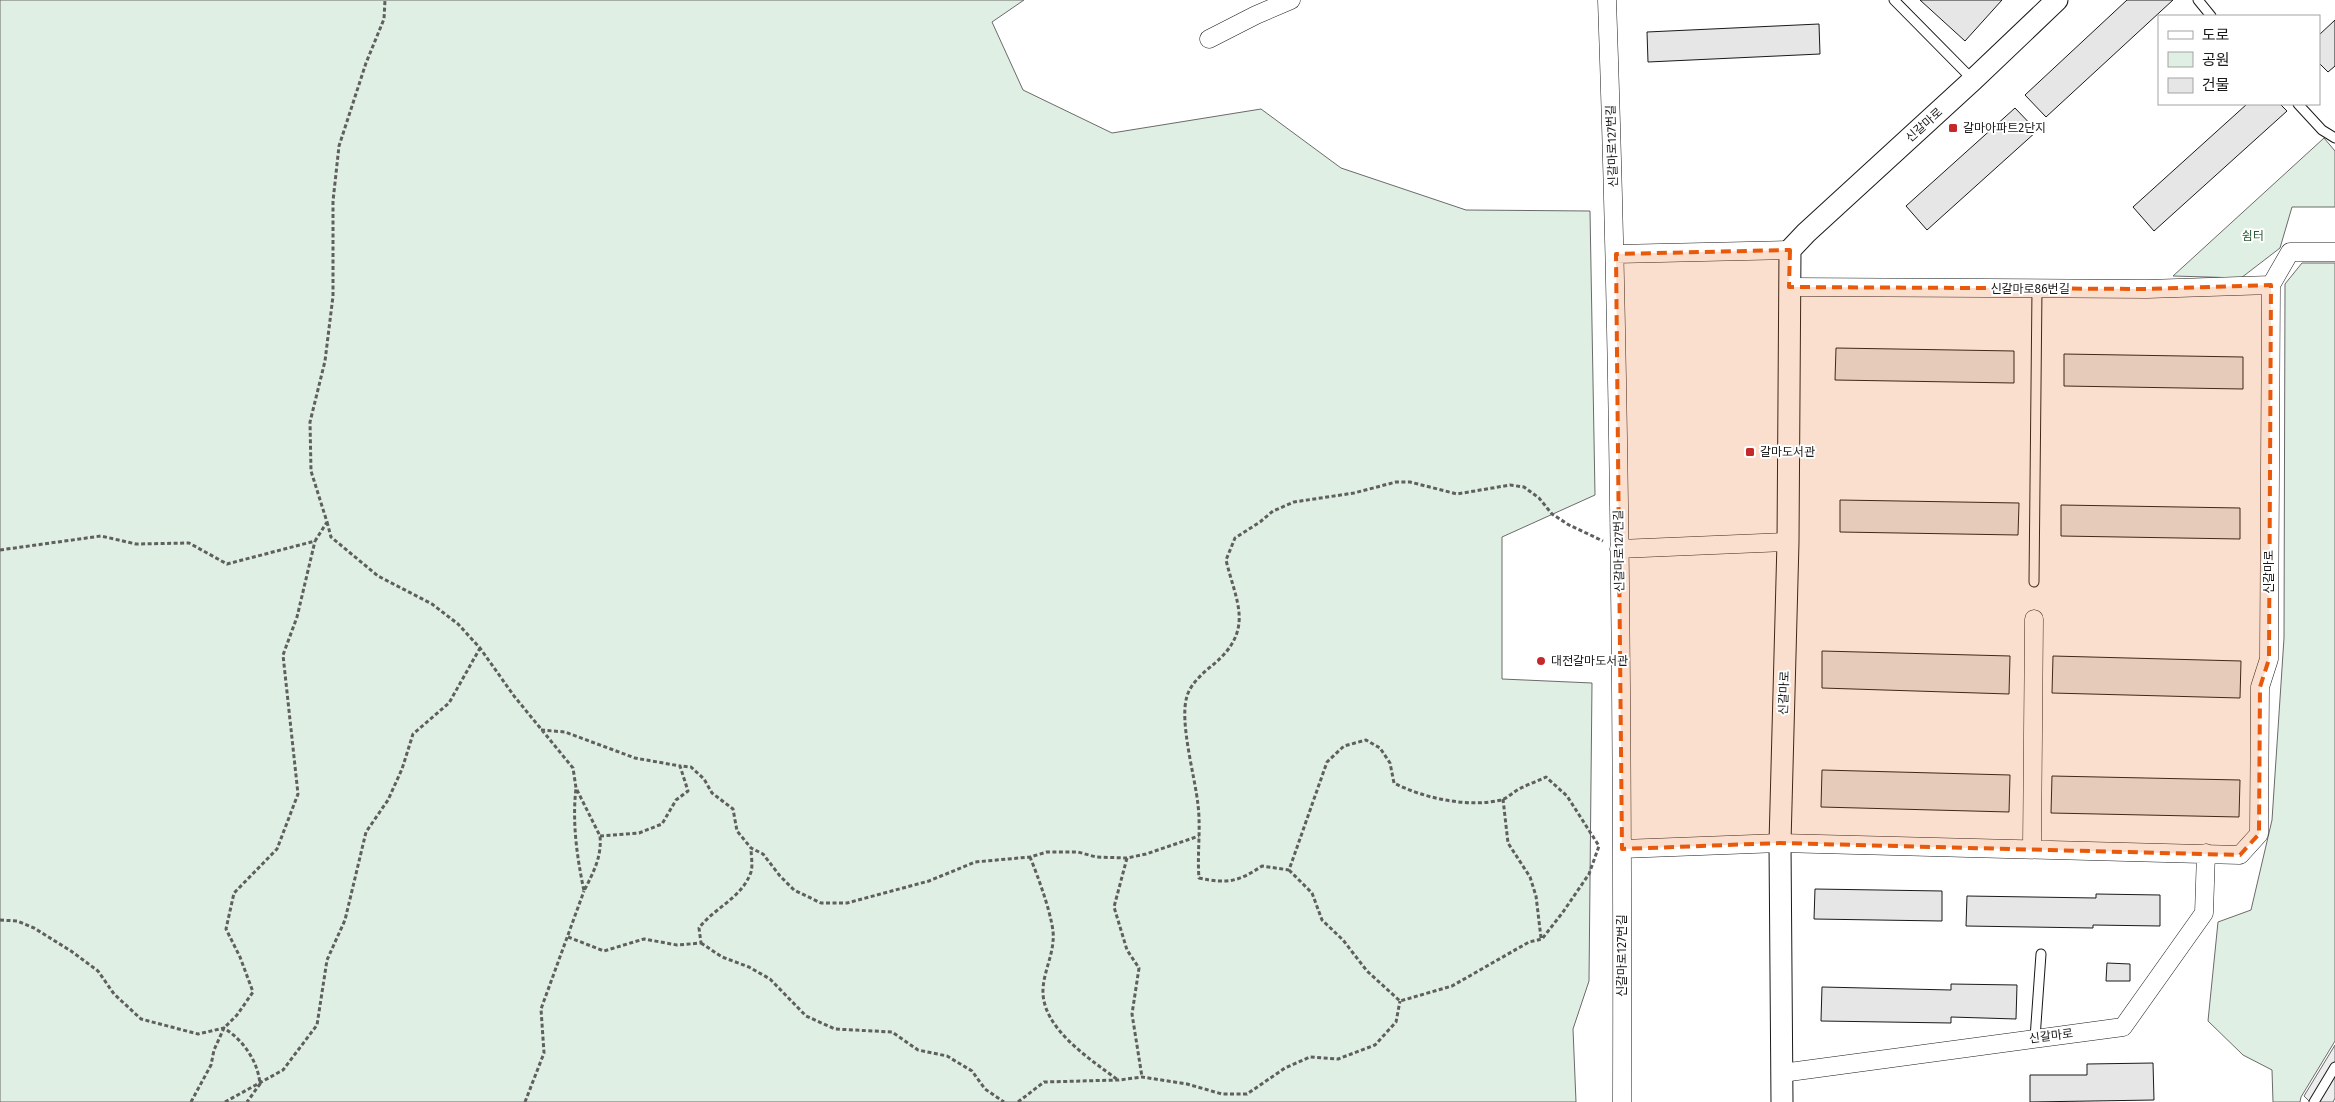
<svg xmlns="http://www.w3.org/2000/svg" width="2335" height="1102" font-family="'Fira Sans','Noto Sans KR',sans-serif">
<rect width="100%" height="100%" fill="#fff"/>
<!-- green -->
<path fill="#e0efe3" stroke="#6a6a6a" d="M 0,0 L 1024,0 L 992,22 L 1023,90 L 1112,133 L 1261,109 L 1341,168 L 1466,210 L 1590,211 L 1595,495 L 1502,537 L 1502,679 L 1592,683 L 1589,981 L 1573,1029 L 1576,1102 L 0,1102 Z
M 2324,138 L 2335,151 L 2335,207 L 2292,207 L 2280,248 L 2241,278 L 2173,276 Z
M 2302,263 L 2335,263 L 2335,1041 L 2301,1097 L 2300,1102 L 2273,1102 L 2272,1070 L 2243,1055 L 2208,1021 L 2218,922 L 2251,910 L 2272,820 L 2284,638 L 2285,284 Z"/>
<!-- parking -->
<path fill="#ededed" stroke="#6a6a6a" d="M 2335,1045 L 2335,1098 L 2333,1102 L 2310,1102 L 2304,1096 Z"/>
<!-- building -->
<path fill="#e6e6e6" stroke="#1a1a1a" d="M 1920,0 L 2002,0 L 1965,41 Z
M 2127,0 L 2173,0 L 2046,117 L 2025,95 Z
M 2335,20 L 2335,66 L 2328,72 L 2319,63 L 2319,35 Z
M 1819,24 L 1820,54 L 1648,62 L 1647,32 Z
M 2247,104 L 2280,104 L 2287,111 L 2154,231 L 2133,207 Z
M 2015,108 L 2037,131 L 1927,230 L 1906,206 Z
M 1836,348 L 2014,351 L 2014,383 L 1835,380 Z
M 2064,354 L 2243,357 L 2243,389 L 2064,386 Z
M 1840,500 L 2019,503 L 2018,535 L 1840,532 Z
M 2061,505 L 2240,508 L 2240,539 L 2061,536 Z
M 1822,651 L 2010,656 L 2009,694 L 1822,688 Z
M 2053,656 L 2241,661 L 2240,698 L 2052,693 Z
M 1822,770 L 2010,775 L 2009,812 L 1821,807 Z
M 2052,776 L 2240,780 L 2239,817 L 2051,813 Z
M 1815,889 L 1942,891 L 1942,921 L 1814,919 Z
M 2096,894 L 2160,895 L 2160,926 L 2093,925 L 2093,928 L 1966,926 L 1967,896 L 2096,898 Z
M 2107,963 L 2130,964 L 2130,981 L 2106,981 Z
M 1951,984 L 2017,985 L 2016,1019 L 1951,1017 L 1951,1023 L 1821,1021 L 1822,987 L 1951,990 Z
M 2153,1063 L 2154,1100 L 2030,1102 L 2030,1075 L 2087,1075 L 2087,1064 Z"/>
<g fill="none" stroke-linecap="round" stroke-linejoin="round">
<defs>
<path id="service" d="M 1894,0 L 1973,80
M 2198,0 L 2211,16
M 2298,104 L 2322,130 L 2335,138
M 2034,582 L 2037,289
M 2035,1038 L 2041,954
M 2314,1102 L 2335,1067"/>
<path id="minor" d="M 1607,0 C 1620,367 1623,735 1622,1102
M 1209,39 L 1256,15 L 1291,0
M 1616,254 L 1790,250
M 1789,287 L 2147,289 L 2271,285
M 1619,549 L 1788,542
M 1622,849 L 1780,843 L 2240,855 L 2259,834 L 2260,687 L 2269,659 L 2271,285 L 2290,252 L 2335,252
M 2032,849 L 2034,619
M 1782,1073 L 2123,1027 L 2204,913 L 2206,853"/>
<path id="tertiary" d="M 1782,1102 L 1780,843 L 1788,542 L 1790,250 L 1806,233 L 1973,80 L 2057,0"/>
</defs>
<!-- service casing -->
<use href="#service" stroke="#1a1a1a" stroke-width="11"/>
<!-- minor casing -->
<use href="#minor" stroke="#1a1a1a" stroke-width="19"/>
<!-- tertiary casing -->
<use href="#tertiary" stroke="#1a1a1a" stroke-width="23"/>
<!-- path -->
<path stroke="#5f5f5f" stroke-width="3" stroke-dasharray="4 2.5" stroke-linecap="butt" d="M 327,522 L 331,537 L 378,576 L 432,604 L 458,624 L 480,648 L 514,696 L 573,768 L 576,788 L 600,836 C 602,857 593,873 584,891 C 577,857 572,823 576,788
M 0,550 L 101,536 L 136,544 L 189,543 L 227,564 L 315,541 L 327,522 L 311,471 L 310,422 L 325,361 L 333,296 L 333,201 L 339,146 L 366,63 L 384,19 L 385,0
M 541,730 L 565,732 L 635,758 L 680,766
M 1503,799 L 1508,843 L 1530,877 L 1536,896 L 1541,938
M 600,836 L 639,833 L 662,824 L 676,800 L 688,791 L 680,766 L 691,767 L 704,779 L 712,793 L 733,809 L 737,831 L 751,848 L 763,854 L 780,876 L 794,890 L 821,903 L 847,903 L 929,881 L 975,862 L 1030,857 L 1047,852 L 1078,852 L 1096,857 L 1127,858 L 1146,854 L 1199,836
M 1030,857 C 1037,874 1056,924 1053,941 C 1052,957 1044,972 1043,989 C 1041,1028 1090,1059 1118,1080
M 1127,858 L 1114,907 L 1127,950 L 1139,968 L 1132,1014 L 1142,1077
M 1289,870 L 1312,893 L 1322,920 L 1343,940 L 1367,971 L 1400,1001 L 1452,986 L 1529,942 L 1542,939 L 1563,912 L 1589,874 L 1599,846 L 1567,796 L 1546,777 C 1538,781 1529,784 1521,788 C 1514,791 1508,798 1501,800 C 1468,808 1423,798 1394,783 L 1390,763 L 1380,748 L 1366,740 L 1344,746 L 1327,762 L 1289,870 L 1262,866 C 1238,882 1227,884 1199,878 C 1197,853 1201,830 1198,805 C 1195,776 1179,722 1187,696 C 1191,683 1204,672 1214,664 C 1255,629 1236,602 1226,560 L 1235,538 L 1260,522 L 1273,511 L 1294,502 L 1354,493 L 1396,482 L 1410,482 L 1457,494 L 1510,485 L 1524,487 L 1539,498 L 1552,514 L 1569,525 L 1603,541
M 0,920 L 17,921 L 34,928 L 71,951 L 98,971 L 114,994 L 141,1019 L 198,1034 L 224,1028 C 243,1040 258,1061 260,1084 L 247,1102
M 568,937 L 604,951 L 644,939 L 677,945 L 701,943 L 699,928 C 714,908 742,898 751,872 C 753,865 751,855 751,848
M 701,943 L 722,957 L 749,967 L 770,979 L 806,1016 L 835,1029 L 892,1032 L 918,1050 L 947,1056 L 972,1071 L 985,1089 L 1004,1102
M 191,1102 L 211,1065 L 214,1050 L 224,1028 L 237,1015 L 253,992 L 240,957 L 226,929 L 234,893 L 277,849 L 298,794 L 283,655 L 297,617 L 315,541
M 225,1102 L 283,1070 L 317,1025 L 327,960 L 345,920 L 366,832 L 388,800 L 402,769 L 413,734 L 449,703 L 480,648
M 525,1102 L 544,1053 L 541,1009 L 584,891
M 1018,1102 L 1044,1082 L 1119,1080 L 1142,1077 L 1187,1084 L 1222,1094 L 1247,1094 L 1285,1068 L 1310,1057 L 1338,1059 L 1375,1045 L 1396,1022 L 1400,1001"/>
<!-- service -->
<use href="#service" stroke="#fff" stroke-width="9"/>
<!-- minor -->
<use href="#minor" stroke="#fff" stroke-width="18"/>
<!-- tertiary -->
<use href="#tertiary" stroke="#fff" stroke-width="21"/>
</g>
<!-- marked area -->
<path fill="#e8590c" fill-opacity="0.2" stroke="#e8590c" stroke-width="4" stroke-dasharray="10 6" stroke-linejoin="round" d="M 1790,250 L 1789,287 L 2147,289 L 2271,285 L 2269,659 L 2260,687 L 2259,834 L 2240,855 L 1780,843 L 1622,849 L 1616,254 Z"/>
<!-- markers -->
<g fill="#c62828" stroke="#fff" stroke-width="2">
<rect x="1948" y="123" width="10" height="10" rx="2.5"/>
<rect x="1745" y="447" width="10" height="10" rx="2.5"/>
<circle cx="1541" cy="661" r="5"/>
</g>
<g text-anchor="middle" stroke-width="4" stroke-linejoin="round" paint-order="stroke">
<!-- street labels -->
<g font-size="12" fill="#1a1a1a" stroke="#fff">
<text transform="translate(1924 125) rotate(-42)" y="4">신갈마로</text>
<text transform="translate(1612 146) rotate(-92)" y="4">신갈마로127번길</text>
<text x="2030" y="293">신갈마로86번길</text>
<text transform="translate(1619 551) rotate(-91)" y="4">신갈마로127번길</text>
<text transform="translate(2269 572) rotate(-90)" y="4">신갈마로</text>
<text transform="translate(1784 693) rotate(-88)" y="4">신갈마로</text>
<text transform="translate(1622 956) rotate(-90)" y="4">신갈마로127번길</text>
<text transform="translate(2051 1036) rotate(-7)" y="4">신갈마로</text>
</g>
<!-- poi labels -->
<g font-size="12" fill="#1a1a1a" stroke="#fff" text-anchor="start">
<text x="1963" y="132">갈마아파트2단지</text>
<text x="1760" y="456">갈마도서관</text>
<text x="1551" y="665">대전갈마도서관</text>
</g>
<!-- park labels -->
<g font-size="12" fill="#2b5a34" stroke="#fff">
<text x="2253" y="240">쉼터</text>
</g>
</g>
<!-- legend -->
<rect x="2158" y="15" width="162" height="90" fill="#ffffff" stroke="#a3a3a3"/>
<rect x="2168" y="31" width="25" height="8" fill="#ffffff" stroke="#a3a3a3"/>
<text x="2202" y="40" font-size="15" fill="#1a1a1a">도로</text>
<rect x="2168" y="52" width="25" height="15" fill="#e0efe3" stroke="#a3a3a3"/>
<text x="2202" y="65" font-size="15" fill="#1a1a1a">공원</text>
<rect x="2168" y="78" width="25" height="15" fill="#e6e6e6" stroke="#a3a3a3"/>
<text x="2202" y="90" font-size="15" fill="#1a1a1a">건물</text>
</svg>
